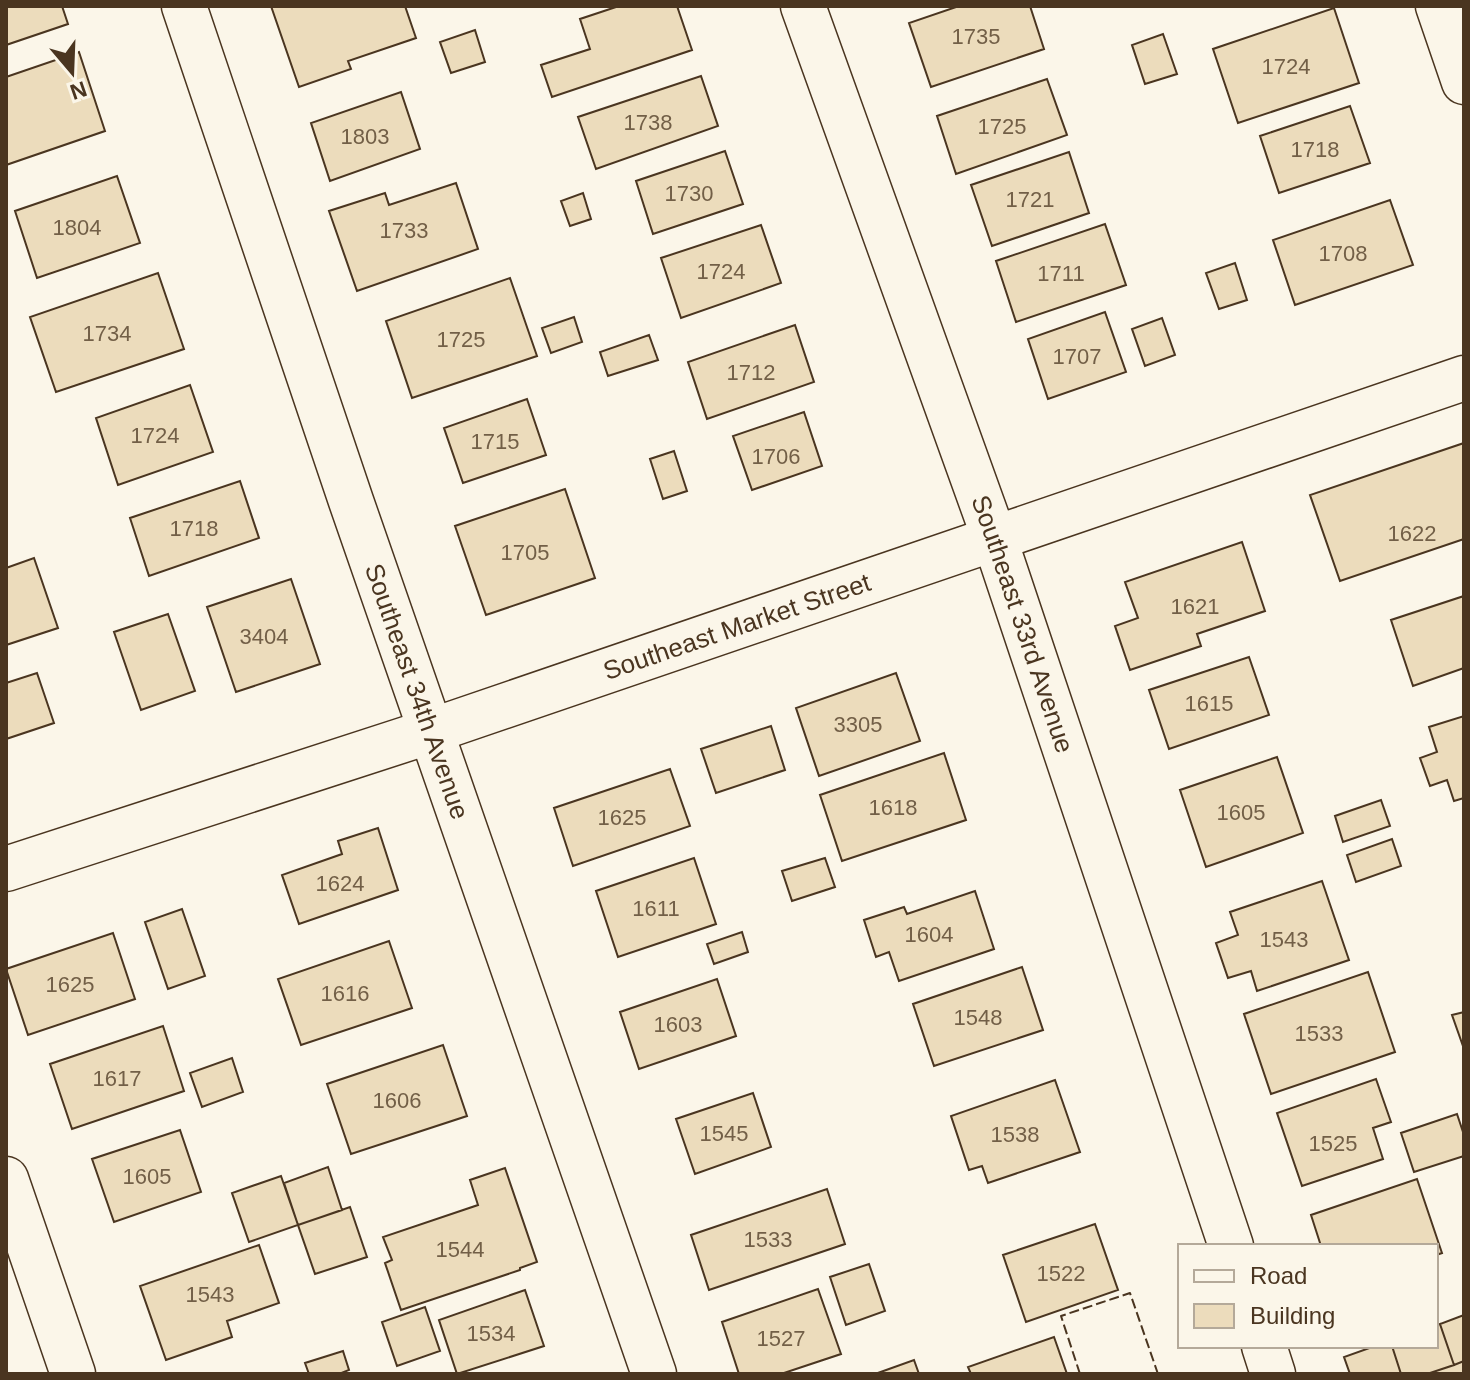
<svg xmlns="http://www.w3.org/2000/svg" width="1470" height="1380" font-family="Helvetica,sans-serif">
<rect width="100%" height="100%" fill="#fbf6e9"/>
<!-- building -->
<path fill="#ecdcbc" stroke="#4a3520" stroke-width="2" d="M 6,6 L 62,6 L 68,24 L 6,45 Z
M 271,6 L 405,6 L 416,38 L 348,61 L 351,69 L 299,87 Z
M 619,6 L 677,6 L 692,50 L 552,97 L 541,65 L 590,49 L 580,19 Z
M 959,6 L 1030,6 L 1044,49 L 931,87 L 909,23 Z
M 1334,8 L 1359,83 L 1238,123 L 1213,49 Z
M 475,30 L 485,62 L 451,73 L 440,42 Z
M 1163,34 L 1177,74 L 1145,84 L 1132,45 Z
M 79,52 L 105,131 L 6,165 L 6,77 Z
M 701,76 L 718,126 L 596,169 L 578,117 Z
M 1047,79 L 1067,135 L 956,174 L 937,116 Z
M 401,92 L 420,149 L 330,181 L 311,123 Z
M 1350,106 L 1370,163 L 1279,193 L 1260,136 Z
M 725,151 L 743,204 L 653,234 L 636,181 Z
M 1069,152 L 1089,213 L 992,246 L 971,185 Z
M 117,176 L 140,243 L 37,278 L 15,211 Z
M 456,183 L 478,249 L 357,291 L 329,211 L 385,193 L 389,205 Z
M 583,193 L 591,219 L 570,226 L 561,201 Z
M 1390,200 L 1413,265 L 1295,305 L 1273,240 Z
M 1105,224 L 1126,285 L 1016,322 L 996,261 Z
M 761,225 L 781,283 L 681,318 L 661,258 Z
M 1235,263 L 1247,300 L 1219,309 L 1206,273 Z
M 158,273 L 184,349 L 56,392 L 30,317 Z
M 510,278 L 537,356 L 412,398 L 386,321 Z
M 1105,312 L 1126,372 L 1048,399 L 1028,339 Z
M 574,317 L 582,342 L 551,353 L 542,328 Z
M 1162,318 L 1175,355 L 1145,366 L 1132,329 Z
M 795,325 L 814,382 L 707,419 L 688,362 Z
M 649,335 L 658,360 L 608,376 L 600,352 Z
M 190,385 L 213,452 L 118,485 L 96,418 Z
M 527,399 L 546,455 L 463,483 L 444,428 Z
M 804,412 L 822,466 L 752,490 L 733,436 Z
M 1464,443 L 1464,539 L 1340,581 L 1310,495 Z
M 674,451 L 687,491 L 663,499 L 650,459 Z
M 240,481 L 259,538 L 149,576 L 130,518 Z
M 565,489 L 595,578 L 486,615 L 455,526 Z
M 1242,542 L 1265,611 L 1197,634 L 1201,646 L 1130,670 L 1115,626 L 1138,618 L 1125,582 Z
M 34,558 L 58,628 L 6,645 L 6,568 Z
M 291,579 L 320,664 L 236,692 L 207,607 Z
M 1464,596 L 1464,668 L 1413,686 L 1391,620 Z
M 168,614 L 195,691 L 141,710 L 114,632 Z
M 1249,657 L 1269,715 L 1169,749 L 1149,690 Z
M 37,673 L 54,723 L 6,739 L 6,683 Z
M 896,673 L 920,741 L 819,776 L 796,708 Z
M 1464,716 L 1464,798 L 1454,801 L 1447,780 L 1430,786 L 1420,758 L 1437,752 L 1429,727 Z
M 771,726 L 785,770 L 716,793 L 701,749 Z
M 944,753 L 966,820 L 842,861 L 820,795 Z
M 1277,757 L 1303,833 L 1206,867 L 1180,790 Z
M 670,769 L 690,826 L 573,866 L 554,808 Z
M 1381,800 L 1390,826 L 1343,842 L 1335,816 Z
M 378,828 L 398,890 L 299,924 L 282,875 L 342,854 L 338,841 Z
M 1392,839 L 1401,866 L 1356,882 L 1347,855 Z
M 694,858 L 716,924 L 618,957 L 596,891 Z
M 825,858 L 835,887 L 792,901 L 782,871 Z
M 1322,881 L 1349,960 L 1257,991 L 1251,971 L 1228,978 L 1216,943 L 1238,935 L 1230,912 Z
M 975,891 L 994,949 L 899,981 L 889,952 L 876,957 L 864,920 L 904,907 L 907,914 Z
M 182,909 L 205,976 L 168,989 L 145,922 Z
M 742,932 L 748,952 L 714,964 L 707,944 Z
M 113,933 L 135,999 L 28,1035 L 6,969 Z
M 389,941 L 412,1008 L 301,1045 L 278,979 Z
M 1022,967 L 1043,1030 L 934,1066 L 913,1004 Z
M 1368,972 L 1395,1052 L 1271,1094 L 1244,1014 Z
M 717,979 L 736,1036 L 639,1069 L 620,1012 Z
M 1464,1012 L 1464,1049 L 1452,1015 Z
M 163,1026 L 184,1091 L 72,1129 L 50,1064 Z
M 443,1045 L 467,1116 L 351,1154 L 327,1084 Z
M 232,1058 L 243,1092 L 202,1107 L 190,1073 Z
M 1376,1079 L 1391,1122 L 1373,1128 L 1383,1159 L 1302,1186 L 1277,1113 Z
M 1055,1080 L 1080,1152 L 988,1183 L 982,1166 L 969,1170 L 951,1116 Z
M 753,1093 L 771,1147 L 695,1174 L 676,1119 Z
M 1457,1114 L 1464,1135 L 1464,1156 L 1414,1172 L 1401,1133 Z
M 180,1130 L 201,1192 L 114,1222 L 92,1159 Z
M 328,1167 L 342,1210 L 298,1225 L 284,1183 Z
M 505,1168 L 537,1262 L 520,1268 L 520,1270 L 401,1310 L 385,1263 L 392,1260 L 383,1237 L 478,1205 L 470,1180 Z
M 281,1176 L 298,1225 L 249,1242 L 232,1193 Z
M 1417,1179 L 1442,1253 L 1436,1255 L 1436,1246 L 1321,1246 L 1311,1215 Z
M 827,1189 L 845,1244 L 709,1290 L 691,1235 Z
M 350,1207 L 367,1257 L 315,1274 L 298,1225 Z
M 1095,1224 L 1118,1290 L 1026,1322 L 1003,1255 Z
M 259,1245 L 279,1303 L 227,1321 L 232,1337 L 166,1360 L 140,1286 Z
M 869,1264 L 885,1311 L 846,1325 L 830,1277 Z
M 818,1289 L 841,1354 L 781,1374 L 739,1374 L 722,1322 Z
M 525,1290 L 544,1346 L 457,1374 L 439,1320 Z
M 425,1307 L 440,1351 L 397,1366 L 382,1322 Z
M 1464,1315 L 1464,1361 L 1454,1365 L 1440,1324 Z
M 1440,1324 L 1454,1365 L 1427,1374 L 1401,1374 L 1392,1346 L 1436,1346 L 1436,1325 Z
M 1054,1337 L 1067,1374 L 971,1374 L 968,1367 Z
M 1375,1346 L 1392,1346 L 1401,1374 L 1350,1374 L 1344,1357 Z
M 343,1351 L 349,1370 L 339,1374 L 309,1374 L 305,1363 Z
M 914,1360 L 919,1374 L 875,1374 Z
M 1464,1361 L 1464,1374 L 1427,1374 L 1454,1365 Z"/>
<g fill="none" stroke-linecap="round" stroke-linejoin="round">
<defs>
<g id="street">
<path id="s1" d="M 184,6 L 351,501 L 654,1374"/>
<path id="s2" d="M 803,6 L 994,537 L 1231,1246"/>
<path d="M 1438,6 L 1464,82"/>
<path id="s3" d="M 6,869 L 431,731 L 1464,378"/>
<path d="M 6,1179 L 73,1374"/>
<path d="M 1264,1346 L 1273,1374"/>
</g>
</defs>
<!-- street casing -->
<use href="#street" stroke="#4a3520" stroke-width="47"/>
<!-- street -->
<use href="#street" stroke="#fbf6e9" stroke-width="44"/>
<!-- fence -->
<path stroke="#4a3520" stroke-width="2" stroke-dasharray="10 4" stroke-linecap="butt" d="M 1080,1374 L 1061,1316 L 1130,1293 L 1158,1374"/>
</g>
<g text-anchor="middle" stroke-width="6" stroke-linejoin="round" paint-order="stroke">
<!-- number labels -->
<g font-size="22" fill="#725f47">
<text x="976" y="44">1735</text>
<text x="1286" y="74">1724</text>
<text x="648" y="130">1738</text>
<text x="1002" y="134">1725</text>
<text x="365" y="144">1803</text>
<text x="1315" y="157">1718</text>
<text x="689" y="201">1730</text>
<text x="1030" y="207">1721</text>
<text x="77" y="235">1804</text>
<text x="404" y="238">1733</text>
<text x="1343" y="261">1708</text>
<text x="721" y="279">1724</text>
<text x="1061" y="281">1711</text>
<text x="107" y="341">1734</text>
<text x="461" y="347">1725</text>
<text x="1077" y="364">1707</text>
<text x="751" y="380">1712</text>
<text x="155" y="443">1724</text>
<text x="495" y="449">1715</text>
<text x="776" y="464">1706</text>
<text x="194" y="536">1718</text>
<text x="1412" y="541">1622</text>
<text x="525" y="560">1705</text>
<text x="1195" y="614">1621</text>
<text x="264" y="644">3404</text>
<text x="1209" y="711">1615</text>
<text x="858" y="732">3305</text>
<text x="893" y="815">1618</text>
<text x="1241" y="820">1605</text>
<text x="622" y="825">1625</text>
<text x="340" y="891">1624</text>
<text x="656" y="916">1611</text>
<text x="929" y="942">1604</text>
<text x="1284" y="947">1543</text>
<text x="70" y="992">1625</text>
<text x="345" y="1001">1616</text>
<text x="978" y="1025">1548</text>
<text x="678" y="1032">1603</text>
<text x="1319" y="1041">1533</text>
<text x="117" y="1086">1617</text>
<text x="397" y="1108">1606</text>
<text x="724" y="1141">1545</text>
<text x="1015" y="1142">1538</text>
<text x="1333" y="1151">1525</text>
<text x="147" y="1184">1605</text>
<text x="768" y="1247">1533</text>
<text x="460" y="1257">1544</text>
<text x="1061" y="1281">1522</text>
<text x="210" y="1302">1543</text>
<text x="491" y="1341">1534</text>
<text x="781" y="1346">1527</text>
</g>
<!-- street labels -->
<g font-size="26" fill="#4a3520" stroke="#fbf6e9">
<text dy="9" stroke="none"><textPath href="#s2" startOffset="656">Southeast 33rd Avenue</textPath></text>
<text dy="9" stroke="none"><textPath href="#s3" startOffset="770">Southeast Market Street</textPath></text>
<text dy="9" stroke="none"><textPath href="#s1" startOffset="724">Southeast 34th Avenue</textPath></text>
</g>
</g>
<!-- border -->
<rect width="1470" height="1380" fill="none" stroke="#4a3520" stroke-width="16"/>
<!-- legend -->
<rect x="1178" y="1244" width="260" height="104" fill="#fbf6e9" stroke="#b4a999" stroke-width="2"/>
<rect x="1194" y="1270" width="40" height="12" fill="#fbf6e9" stroke="#b4a999" stroke-width="2"/>
<text x="1250" y="1284" font-size="24" fill="#4a3520">Road</text>
<rect x="1194" y="1304" width="40" height="24" fill="#ecdcbc" stroke="#b4a999" stroke-width="2"/>
<text x="1250" y="1324" font-size="24" fill="#4a3520">Building</text>
<!-- north arrow -->
<g transform="translate(72 72) rotate(161)" stroke="#fbf6e9" stroke-width="6" paint-order="stroke">
<path d="M0-6L14 30L0 20L-14 30Z" fill="#4a3520"/>
<text y="-12" font-size="22" font-weight="bold" text-anchor="middle" fill="#4a3520">N</text>
</g>
</svg>
